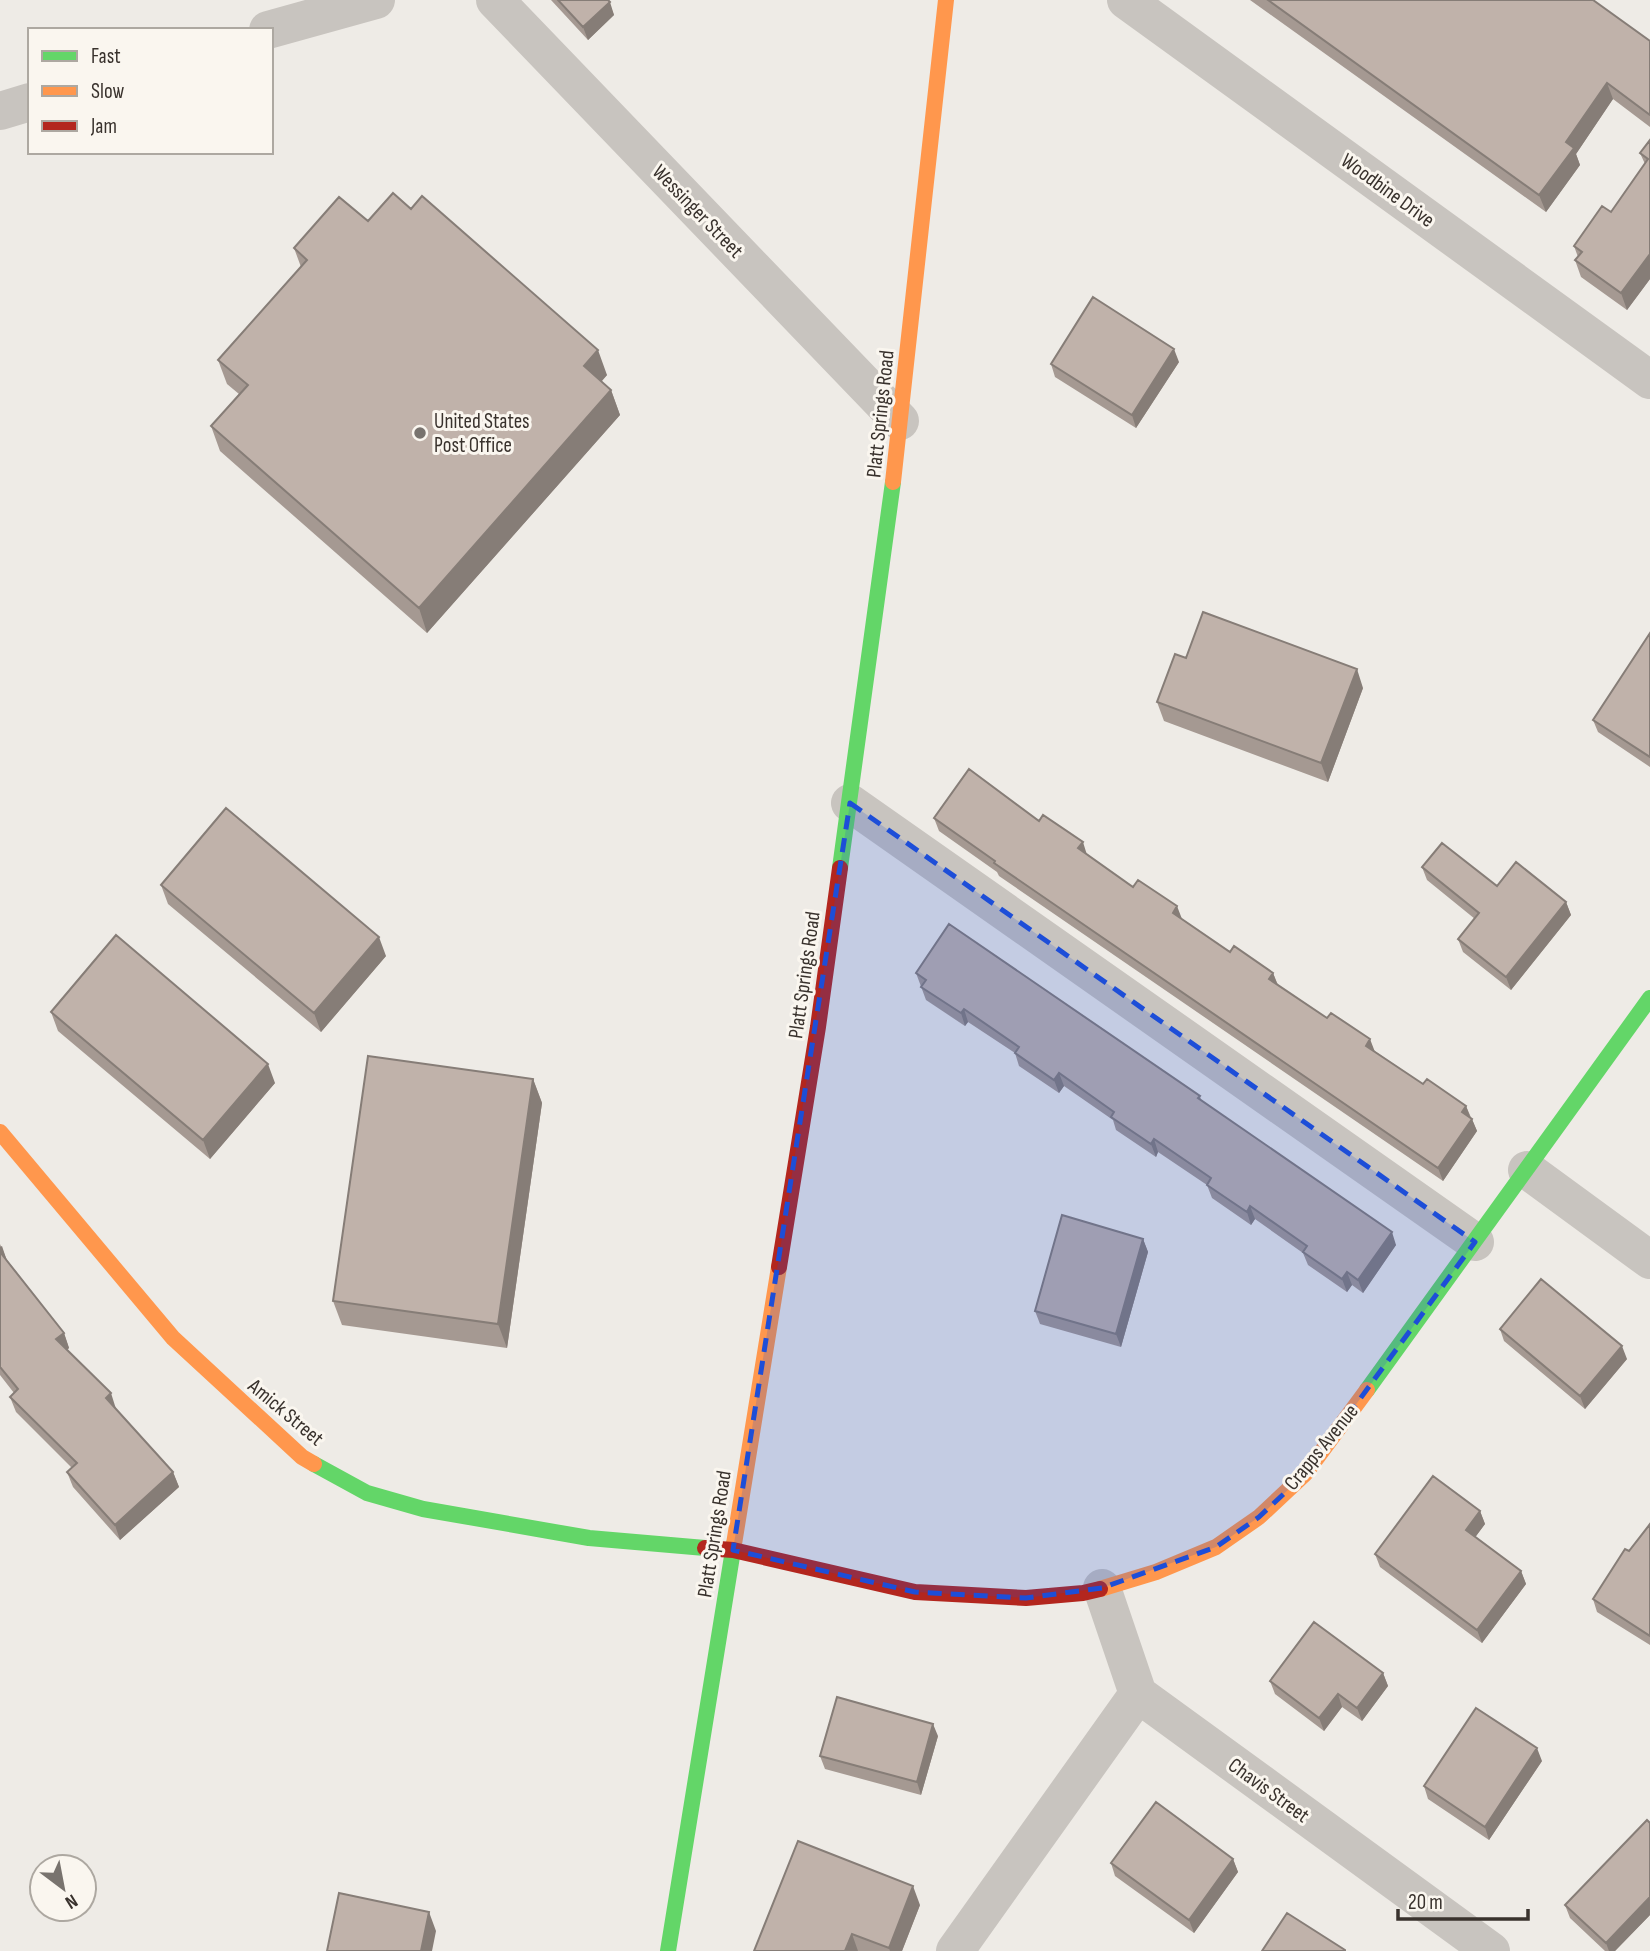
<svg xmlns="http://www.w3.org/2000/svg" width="1650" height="1951" font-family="'Sofia Sans Condensed',sans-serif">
<rect width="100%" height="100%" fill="#eeebe6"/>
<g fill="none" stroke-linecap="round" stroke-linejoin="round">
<!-- street -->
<path stroke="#c8c4bf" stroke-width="38" d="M 495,0 L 900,421
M 1126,0 L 1650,380
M 268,30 L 376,0
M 0,111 L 30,102
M 850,803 L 1475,1242
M 1527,1170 L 1650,1260
M 1102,1588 L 1138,1694 L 1491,1951
M 955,1951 L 1138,1694"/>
<!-- fast -->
<path stroke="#63d668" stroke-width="16" d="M 840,868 L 893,482
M 1367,1390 L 1650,998
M 314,1464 L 367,1493 L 423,1509 L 589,1538 L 705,1548
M 668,1951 L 734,1544"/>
<!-- slow -->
<path stroke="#ff974d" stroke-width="16" d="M 893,482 L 946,0
M 0,1132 L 173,1338 L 302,1457 L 314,1464
M 734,1544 L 779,1267
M 1100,1589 L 1156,1572 L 1216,1547 L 1259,1517 L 1305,1474 L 1367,1390"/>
<!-- jam -->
<path stroke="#b3261e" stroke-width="16" d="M 779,1267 L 818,1027 L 840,868
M 705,1548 L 733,1550 L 915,1592 L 1026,1598 L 1083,1593 L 1100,1589"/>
</g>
<!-- wall -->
<path fill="#a59992" d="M 551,0 L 608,0 L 614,15 L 588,40 Z
M 1250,0 L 1593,0 L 1650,41 L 1650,127 L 1613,99 L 1576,154 L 1580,165 L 1546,212 Z
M 1650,140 L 1650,279 L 1627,310 L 1581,277 L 1575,260 L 1578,257 L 1574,246 L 1611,212 L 1645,164 L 1640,153 Z
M 368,221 L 607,375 L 601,382 L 611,390 L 620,415 L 427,633 L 220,451 L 211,426 L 239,394 L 227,384 L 218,360 L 301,267 L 294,248 Z
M 1179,362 L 1136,428 L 1055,377 L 1051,364 Z
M 1650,633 L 1650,767 L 1598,732 L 1593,720 Z
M 1186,658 L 1363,688 L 1328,782 L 1164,721 L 1157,702 Z
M 934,818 L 1039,821 L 1133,887 L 1230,952 L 1273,973 L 1278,985 L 1423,1084 L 1466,1106 L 1477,1131 L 1443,1181 L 999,876 L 997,872 L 939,831 Z
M 1422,867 L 1566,902 L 1571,915 L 1511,990 L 1463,952 L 1458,939 L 1475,919 L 1427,880 Z
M 161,885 L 386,956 L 321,1032 L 168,904 Z
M 916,973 L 1200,1096 L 1201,1100 L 1396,1245 L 1363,1293 L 1352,1285 L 1347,1292 L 1308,1265 L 1303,1253 L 1255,1219 L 1251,1225 L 1212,1198 L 1207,1185 L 1158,1152 L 1156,1157 L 1116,1130 L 1113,1120 L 1064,1086 L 1059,1093 L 1019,1066 L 1015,1053 L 968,1022 L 965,1026 L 926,1000 Z
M 51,1012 L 275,1083 L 210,1159 L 58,1031 Z
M 533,1079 L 542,1103 L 507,1348 L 342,1325 L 333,1301 Z
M 1143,1239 L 1148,1252 L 1121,1347 L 1040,1324 L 1035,1311 Z
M 0,1244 L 7,1260 L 64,1333 L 69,1348 L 67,1350 L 116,1409 L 173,1472 L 179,1487 L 120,1540 L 73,1487 L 67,1472 L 72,1468 L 16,1412 L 10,1397 L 14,1393 L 0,1375 Z
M 1500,1329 L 1627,1359 L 1585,1409 L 1504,1341 Z
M 1480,1511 L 1485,1524 L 1475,1537 L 1521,1571 L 1526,1584 L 1482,1643 L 1380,1567 L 1375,1554 Z
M 1650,1524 L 1650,1645 L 1597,1612 L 1593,1599 Z
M 1383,1673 L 1388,1686 L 1362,1721 L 1342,1707 L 1324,1731 L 1275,1694 L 1270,1681 Z
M 938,1736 L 921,1795 L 825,1769 L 820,1756 Z
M 1542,1761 L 1489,1840 L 1428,1799 L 1424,1786 Z
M 1650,1823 L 1650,1915 L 1615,1951 L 1605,1951 L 1570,1918 L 1565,1905 Z
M 1233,1859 L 1238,1872 L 1194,1933 L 1115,1876 L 1111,1863 Z
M 920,1905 L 902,1951 L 754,1951 Z"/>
<!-- shaded-wall -->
<path fill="#867d77" d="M 610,2 L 614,15 L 588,40 L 583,27 Z
M 1607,83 L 1613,99 L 1576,154 L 1580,165 L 1546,212 L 1539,195 L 1566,142 Z
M 1650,254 L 1650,279 L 1627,310 L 1621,293 Z
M 1174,349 L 1179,362 L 1136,428 L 1132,415 Z
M 598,350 L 607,375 L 593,391 L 584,366 Z
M 611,390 L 620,415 L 427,633 L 419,608 Z
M 1357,669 L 1363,688 L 1328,782 L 1321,763 Z
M 1083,842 L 1087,855 L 1078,848 Z
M 1566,902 L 1571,915 L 1511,990 L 1506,977 Z
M 1177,906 L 1182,919 L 1173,913 Z
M 379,937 L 386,956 L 321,1032 L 314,1013 Z
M 1273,973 L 1278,986 L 1269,979 Z
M 964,1009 L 968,1022 L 965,1026 L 961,1013 Z
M 1370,1039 L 1375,1052 L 1366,1046 Z
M 268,1064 L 275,1083 L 210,1159 L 203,1140 Z
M 1059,1073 L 1064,1086 L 1059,1093 L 1054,1080 Z
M 533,1079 L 542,1103 L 507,1348 L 498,1324 Z
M 1466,1106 L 1471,1119 L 1462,1112 Z
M 1472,1119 L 1477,1131 L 1443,1181 L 1438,1168 Z
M 1154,1139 L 1158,1152 L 1156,1157 L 1151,1144 Z
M 1250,1206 L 1255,1219 L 1251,1225 L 1247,1212 Z
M 1392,1232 L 1396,1245 L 1363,1293 L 1358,1280 Z
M 1143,1239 L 1148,1252 L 1121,1347 L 1116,1334 Z
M 2,1246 L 7,1261 L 0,1255 L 0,1247 Z
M 1347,1272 L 1352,1285 L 1347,1292 L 1342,1279 Z
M 64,1333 L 69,1348 L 62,1354 L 56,1339 Z
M 1622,1346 L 1627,1359 L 1585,1409 L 1580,1396 Z
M 111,1393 L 116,1409 L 106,1398 Z
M 173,1472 L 179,1487 L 120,1540 L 115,1525 Z
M 1480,1511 L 1485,1524 L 1471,1543 L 1466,1530 Z
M 1521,1571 L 1526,1584 L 1482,1643 L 1477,1630 Z
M 1383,1673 L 1388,1686 L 1362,1721 L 1357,1708 Z
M 1338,1694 L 1342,1707 L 1324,1731 L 1319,1718 Z
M 933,1724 L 938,1736 L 921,1795 L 917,1782 Z
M 1537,1748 L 1542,1761 L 1489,1840 L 1485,1827 Z
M 1233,1859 L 1238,1872 L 1194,1933 L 1189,1920 Z
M 913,1886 L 920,1905 L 902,1951 L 890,1951 L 889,1948 Z
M 1650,1897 L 1650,1915 L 1615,1951 L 1609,1951 L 1606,1943 Z
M 429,1912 L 436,1931 L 432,1951 L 421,1951 Z
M 852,1934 L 858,1951 L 845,1951 Z"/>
<!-- building -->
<path fill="#c0b2aa" stroke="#867d77" stroke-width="2" d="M 558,0 L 608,0 L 610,2 L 583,27 Z
M 1268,0 L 1593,0 L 1650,41 L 1650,115 L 1607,83 L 1566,142 L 1574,148 L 1539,195 Z
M 1650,140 L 1650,254 L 1621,293 L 1575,260 L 1582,252 L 1574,246 L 1602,206 L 1611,212 L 1648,159 L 1640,153 Z
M 393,193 L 411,209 L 422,196 L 598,350 L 584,366 L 611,390 L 419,608 L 211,426 L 248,385 L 218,360 L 307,260 L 294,248 L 339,197 L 368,221 Z
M 1093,297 L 1174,349 L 1132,415 L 1051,364 Z
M 1203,612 L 1357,669 L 1321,763 L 1157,702 L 1175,654 L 1186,658 Z
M 1650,633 L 1650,757 L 1593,720 Z
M 969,769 L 1039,821 L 1043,815 L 1083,842 L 1078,848 L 1133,887 L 1138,880 L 1177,906 L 1173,913 L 1230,952 L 1234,946 L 1273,973 L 1269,979 L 1327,1018 L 1331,1013 L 1370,1039 L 1366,1046 L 1423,1084 L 1427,1079 L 1466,1106 L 1462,1112 L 1472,1119 L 1438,1168 L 994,863 L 995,861 L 934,818 Z
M 226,808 L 379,937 L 314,1013 L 161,885 Z
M 1442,843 L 1497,886 L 1516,862 L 1566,902 L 1506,977 L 1458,939 L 1479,913 L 1422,867 Z
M 949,924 L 1200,1096 L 1198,1098 L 1392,1232 L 1358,1280 L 1347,1272 L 1342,1279 L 1303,1252 L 1307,1246 L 1250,1206 L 1247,1212 L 1207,1185 L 1211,1178 L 1154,1139 L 1151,1144 L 1111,1117 L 1114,1112 L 1059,1073 L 1054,1080 L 1015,1053 L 1019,1047 L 964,1009 L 961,1013 L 921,987 L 926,980 L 916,973 Z
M 116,935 L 268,1064 L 203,1140 L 51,1012 Z
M 368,1056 L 533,1079 L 498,1324 L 333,1301 Z
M 1062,1215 L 1143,1239 L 1116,1334 L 1035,1311 Z
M 0,1252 L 64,1333 L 56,1339 L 111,1393 L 106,1398 L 173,1472 L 115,1525 L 67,1472 L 77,1463 L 10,1397 L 18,1389 L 0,1367 Z
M 1541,1279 L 1622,1346 L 1580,1396 L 1500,1329 Z
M 1433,1476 L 1480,1511 L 1466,1530 L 1521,1571 L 1477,1630 L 1375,1554 Z
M 1650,1524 L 1650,1636 L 1593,1599 L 1625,1549 L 1629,1551 Z
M 1314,1622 L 1383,1673 L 1357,1708 L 1338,1694 L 1319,1718 L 1270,1681 Z
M 837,1697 L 933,1724 L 917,1782 L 820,1756 Z
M 1476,1708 L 1537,1748 L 1485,1827 L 1424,1786 Z
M 1156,1802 L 1233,1859 L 1189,1920 L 1111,1863 Z
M 1647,1820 L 1650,1823 L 1650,1897 L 1606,1943 L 1565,1905 Z
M 798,1841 L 913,1886 L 889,1948 L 852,1934 L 845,1951 L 754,1951 Z
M 339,1893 L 429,1912 L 421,1951 L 327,1951 Z
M 1287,1913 L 1345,1950 L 1345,1951 L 1262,1951 Z"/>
<!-- marked area -->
<path fill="#1d4ed8" fill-opacity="0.2" stroke="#1d4ed8" stroke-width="5" stroke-dasharray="14 9" stroke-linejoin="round" d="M 850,803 L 1475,1242 L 1305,1474 L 1259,1517 L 1216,1547 L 1102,1588 L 1026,1598 L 915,1592 L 733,1550 Z"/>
<!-- markers -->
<circle fill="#78736e" stroke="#faf6ef" stroke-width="2.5" cx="420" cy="433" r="7"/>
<g text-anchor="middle" stroke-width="6" stroke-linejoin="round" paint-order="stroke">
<!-- street labels -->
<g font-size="21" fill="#39322d" stroke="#faf6ef">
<text transform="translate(1388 190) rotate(36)" y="7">Woodbine Drive</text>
<text transform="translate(698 211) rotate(46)" y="7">Wessinger Street</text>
<text transform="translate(880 414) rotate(-84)" y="7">Platt Springs Road</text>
<text transform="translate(804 975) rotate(-82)" y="7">Platt Springs Road</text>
<text transform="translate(286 1412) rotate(40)" y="7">Amick Street</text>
<text transform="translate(1321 1447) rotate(-51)" y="7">Crapps Avenue</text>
<text transform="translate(714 1534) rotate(-81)" y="7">Platt Springs Road</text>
<text transform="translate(1269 1790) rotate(36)" y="7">Chavis Street</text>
</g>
<!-- poi labels -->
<g font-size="21" fill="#39322d" stroke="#faf6ef" text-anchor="start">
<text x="434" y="428">United States<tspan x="434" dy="24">Post Office</tspan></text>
</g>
</g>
<!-- legend -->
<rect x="28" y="28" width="245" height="126" fill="#faf6ef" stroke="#ada8a1" stroke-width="2"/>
<rect x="42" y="51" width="35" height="10" fill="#63d668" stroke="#ada8a1" stroke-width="2"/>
<text x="91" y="63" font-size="21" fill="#39322d">Fast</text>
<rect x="42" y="86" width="35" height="10" fill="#ff974d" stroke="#ada8a1" stroke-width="2"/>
<text x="91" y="98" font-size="21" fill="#39322d">Slow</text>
<rect x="42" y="121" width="35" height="10" fill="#b3261e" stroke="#ada8a1" stroke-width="2"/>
<text x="91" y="133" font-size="21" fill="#39322d">Jam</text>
<!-- north arrow -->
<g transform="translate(63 1888) rotate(148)"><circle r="33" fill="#faf6ef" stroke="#ada8a1" stroke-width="2"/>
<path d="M0-5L12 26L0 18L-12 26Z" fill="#78736e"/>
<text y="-10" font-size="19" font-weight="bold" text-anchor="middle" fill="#39322d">N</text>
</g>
<!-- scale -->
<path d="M1398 1909v10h130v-10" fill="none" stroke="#39322d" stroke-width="3.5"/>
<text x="1408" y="1909" font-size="21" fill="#39322d" stroke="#faf6ef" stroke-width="5" paint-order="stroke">20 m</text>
</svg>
